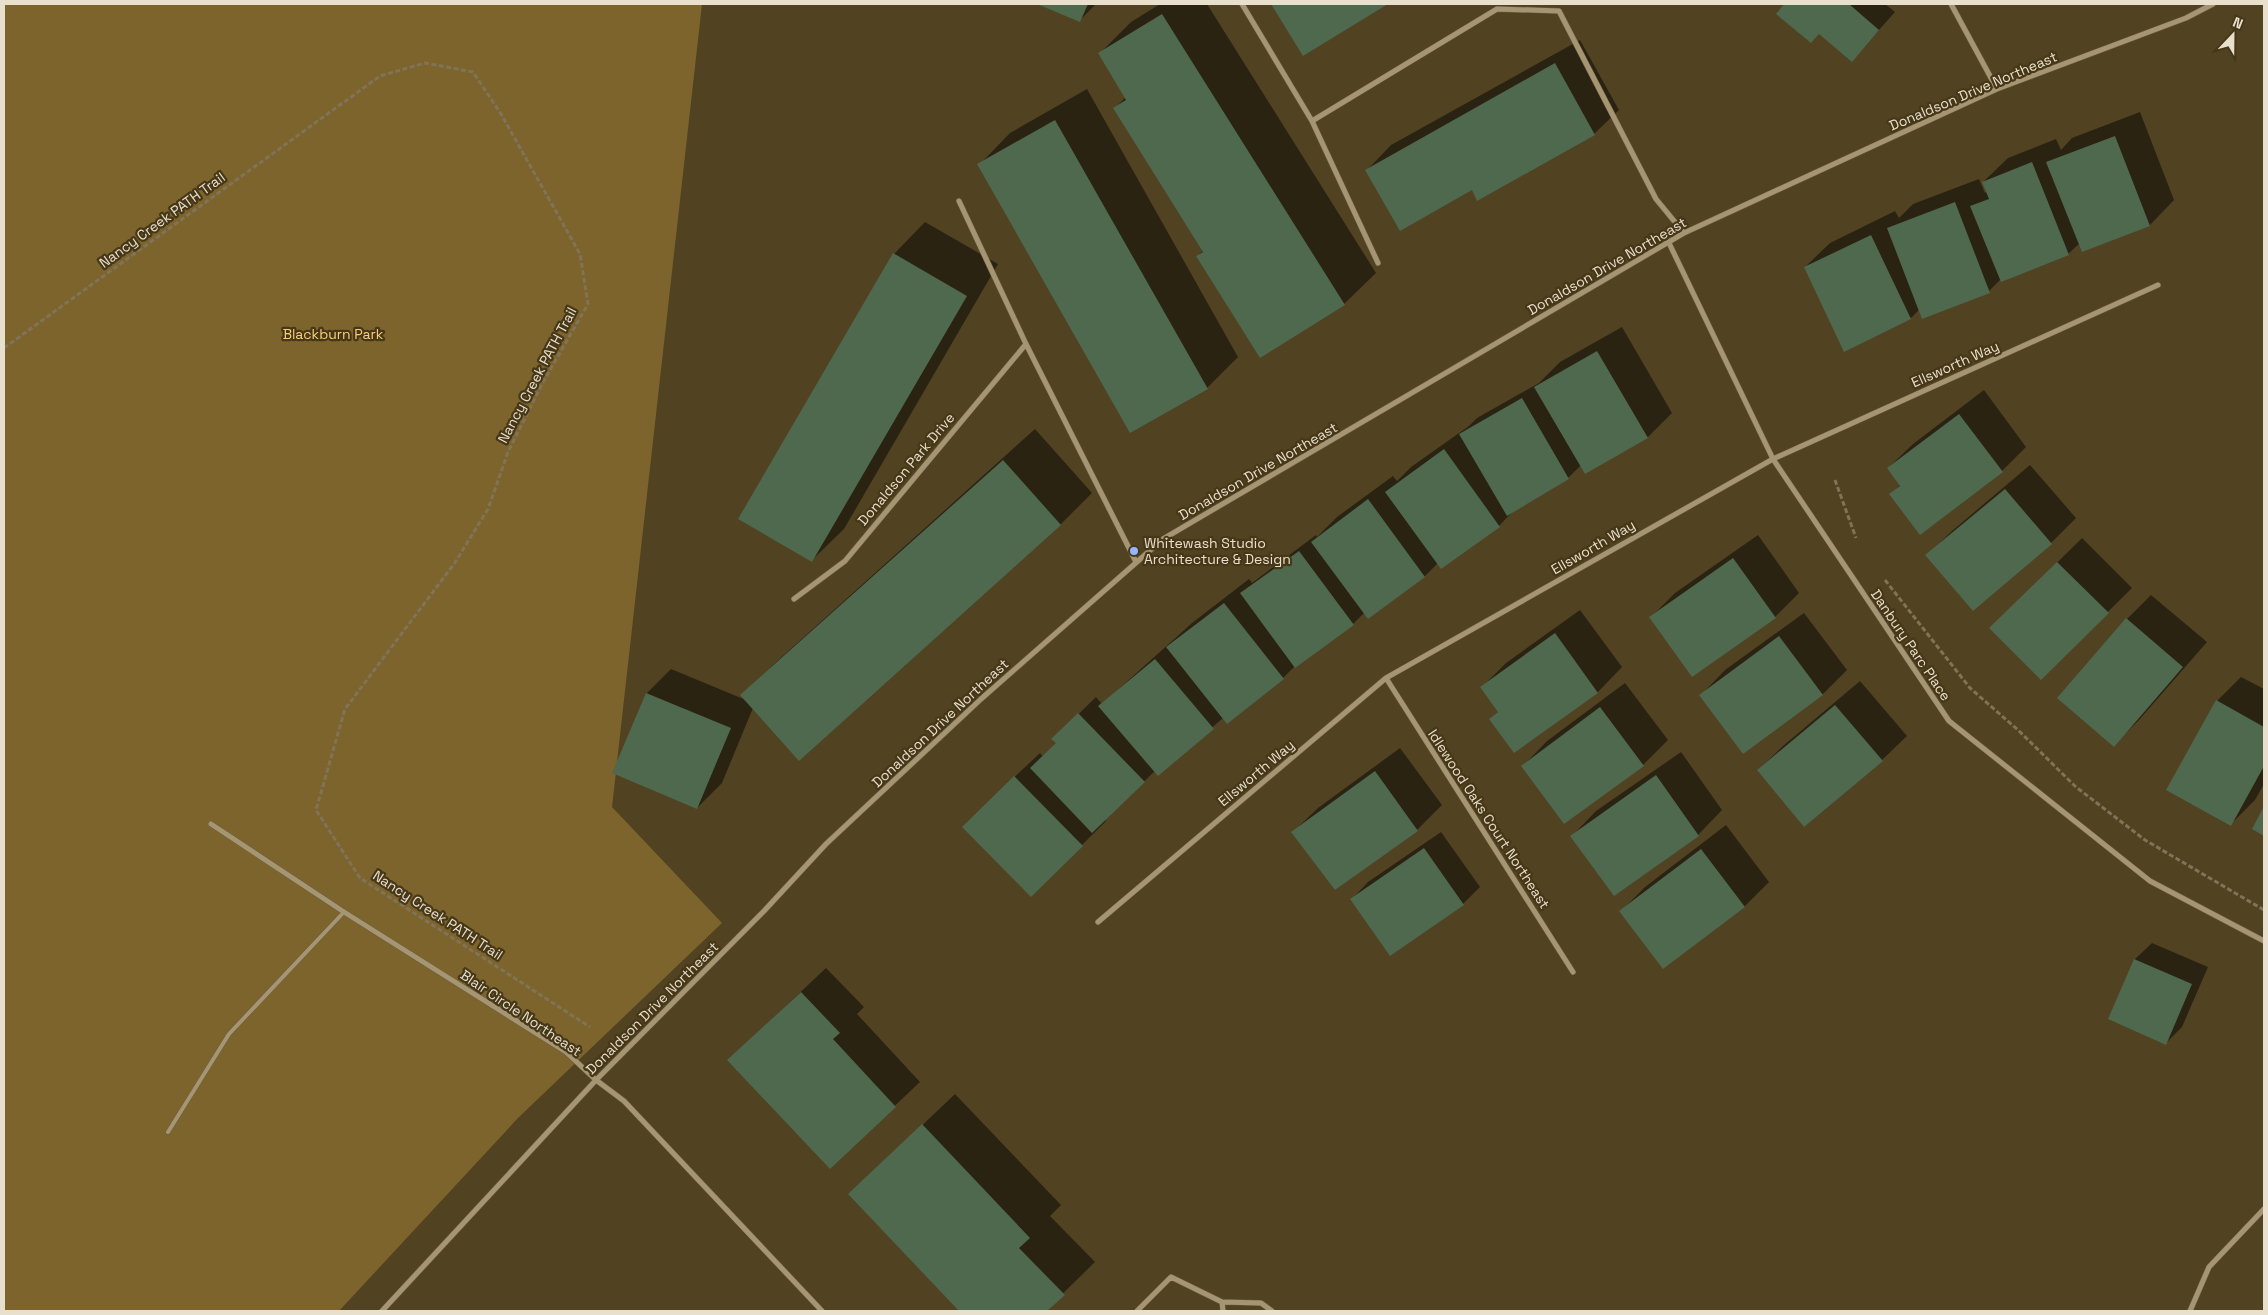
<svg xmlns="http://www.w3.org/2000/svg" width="2268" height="1315" font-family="'Space Grotesk',sans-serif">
<rect width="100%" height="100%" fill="#514222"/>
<!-- park -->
<path fill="#7d642d" d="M 4,4 L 702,4 L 612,807 L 722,923 L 518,1118 L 339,1311 L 4,1311 Z"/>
<!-- shadow -->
<path fill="#0007" d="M 1040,4 L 1096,4 L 1080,20 Z
M 1160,4 L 1207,4 L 1376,273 L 1344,304 L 1197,256 L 1204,250 L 1115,108 L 1126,97 L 1099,54 L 1131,22 Z
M 1272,4 L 1386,4 L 1304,55 Z
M 1786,4 L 1885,4 L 1895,12 L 1852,60 L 1819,33 L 1777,14 Z
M 1580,40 L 1619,110 L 1594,134 L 1472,188 L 1367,170 L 1391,145 Z
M 1087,89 L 1238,357 L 1207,388 L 979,165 L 1010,133 Z
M 2140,112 L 2174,200 L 2150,225 L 2083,251 L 2080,243 L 2068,254 L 2001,279 L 1989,291 L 1919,310 L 1911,318 L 1805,267 L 1830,243 L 1895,211 L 1899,218 L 1913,204 L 1979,179 L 1985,193 L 1987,191 L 1983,182 L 2008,158 L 2056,139 L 2061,150 L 2072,138 Z
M 925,222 L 998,264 L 844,529 L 812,560 L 894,254 Z
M 1622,327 L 1672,413 L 1648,437 L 1581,465 L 1568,478 L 1516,508 L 1499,526 L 1438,563 L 1425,576 L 1368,617 L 1364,613 L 1353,624 L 1296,665 L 1283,678 L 1223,718 L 1158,774 L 1155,771 L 1105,819 L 1106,821 L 1082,845 L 988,802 L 1040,753 L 1043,757 L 1057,743 L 1053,739 L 1096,697 L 1102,704 L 1192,623 L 1249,579 L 1252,583 L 1316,535 L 1317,537 L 1337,517 L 1393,476 L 1397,481 L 1411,467 L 1469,426 L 1477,418 L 1539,383 L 1560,362 Z
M 1984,390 L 2026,447 L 2002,471 L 1891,495 L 1901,484 L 1888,468 L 1913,444 Z
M 1035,429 L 1092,493 L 1061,524 L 800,759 L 753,708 L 722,783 L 697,808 L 647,693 L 671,669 L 746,700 L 742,695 L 774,664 Z
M 2030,465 L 2076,518 L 2051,543 L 1973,610 L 1927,555 L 1952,531 Z
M 1758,535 L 1799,593 L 1775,617 L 1651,617 L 1675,593 Z
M 2082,538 L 2132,588 L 2041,678 L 1991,628 Z
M 2151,595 L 2207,642 L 2139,720 L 2114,745 L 2127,619 Z
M 1580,610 L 1622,667 L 1598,692 L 1514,752 L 1491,719 L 1499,711 L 1482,687 L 1506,663 Z
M 1804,613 L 1847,670 L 1823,694 L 1744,752 L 1701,695 L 1725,670 Z
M 2241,677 L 2264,689 L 2264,784 L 2255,800 L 2231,824 L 2217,701 Z
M 1860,681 L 1907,736 L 1882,760 L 1758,770 L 1783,746 Z
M 1625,683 L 1668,740 L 1643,765 L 1565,822 L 1523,766 L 1547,741 Z
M 1400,748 L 1442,805 L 1417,830 L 1336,889 L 1293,832 L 1318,808 Z
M 1681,752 L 1722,810 L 1698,835 L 1572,836 L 1596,811 Z
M 1726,825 L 1769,882 L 1745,906 L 1663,967 L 1621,911 L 1645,887 Z
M 1441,832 L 1480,887 L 1463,904 L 1352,899 L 1368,882 Z
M 2152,943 L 2208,967 L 2182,1027 L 2166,1043 L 2109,1018 L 2135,959 Z
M 826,968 L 864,1007 L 857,1014 L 920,1082 L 830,1167 L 754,1036 Z
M 955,1094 L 1061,1205 L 1050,1216 L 1095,1262 L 1045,1311 L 961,1311 L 850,1194 Z"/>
<!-- building -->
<path fill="#4e694e" d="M 1037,4 L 1088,4 L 1080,22 Z
M 1271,4 L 1388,4 L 1303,56 Z
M 1784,4 L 1849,4 L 1879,30 L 1852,62 L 1819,34 L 1811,43 L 1776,14 Z
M 1162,14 L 1345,305 L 1260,358 L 1196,256 L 1203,252 L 1113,108 L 1126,100 L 1098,53 Z
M 1555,63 L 1595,135 L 1477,201 L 1472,190 L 1400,231 L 1365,170 Z
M 1055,120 L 1208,389 L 1130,433 L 977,164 Z
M 2115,136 L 2150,226 L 2082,252 L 2046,162 Z
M 2032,162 L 2069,255 L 2001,282 L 1970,206 L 1989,199 L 1982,182 Z
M 1955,202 L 1990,293 L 1922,319 L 1887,228 Z
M 1871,235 L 1911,319 L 1844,352 L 1804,267 Z
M 893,253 L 967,296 L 812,562 L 738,519 Z
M 1597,351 L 1648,438 L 1585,474 L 1534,387 Z
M 1522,398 L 1569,479 L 1507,516 L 1459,434 Z
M 1959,414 L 2003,472 L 1920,535 L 1889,494 L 1900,486 L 1887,468 Z
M 1444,449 L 1500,527 L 1441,569 L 1385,492 Z
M 1003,460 L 1061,525 L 799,761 L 740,695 Z
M 2005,489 L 2052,544 L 1973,611 L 1925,555 Z
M 1368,499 L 1425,577 L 1368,619 L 1311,542 Z
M 1299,551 L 1354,625 L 1295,668 L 1240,593 Z
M 1733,558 L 1776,618 L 1692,677 L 1649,617 Z
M 2057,562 L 2109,613 L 2041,680 L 1989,628 Z
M 1224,603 L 1284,679 L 1227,724 L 1166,647 Z
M 2126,618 L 2183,667 L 2114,747 L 2057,698 Z
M 1555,633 L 1598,693 L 1514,753 L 1489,719 L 1498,712 L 1480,687 Z
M 1779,636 L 1823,695 L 1743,754 L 1699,695 Z
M 1155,659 L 1214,729 L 1158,776 L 1098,706 Z
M 646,693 L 731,728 L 697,809 L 612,773 Z
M 2216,700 L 2264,727 L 2264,766 L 2231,826 L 2166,790 Z
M 1835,705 L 1883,761 L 1804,827 L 1757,770 Z
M 1600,707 L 1644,766 L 1564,824 L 1521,766 Z
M 1078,713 L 1145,782 L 1092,833 L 1030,768 L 1056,743 L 1051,739 Z
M 1375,771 L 1418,831 L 1335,890 L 1291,832 Z
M 1656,775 L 1699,836 L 1614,896 L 1570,836 Z
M 1014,776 L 1083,846 L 1031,897 L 962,827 Z
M 2264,806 L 2264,836 L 2252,829 Z
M 1424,848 L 1464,905 L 1390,956 L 1350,899 Z
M 1701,849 L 1745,907 L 1663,969 L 1619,911 Z
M 2134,959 L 2192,984 L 2166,1045 L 2108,1019 Z
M 801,992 L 840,1033 L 833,1039 L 896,1107 L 830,1169 L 727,1060 Z
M 922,1124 L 1030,1238 L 1019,1248 L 1065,1295 L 1047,1311 L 959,1311 L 848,1194 Z"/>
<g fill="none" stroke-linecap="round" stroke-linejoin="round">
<defs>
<path id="service" d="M 168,1132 L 229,1034 L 344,912"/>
<path id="minor" d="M 1242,4 L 1312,121 L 1497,9 L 1559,11 L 1656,199 L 1684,233
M 1951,4 L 1997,89
M 1312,121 L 1378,263
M 959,201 L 1026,344 L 1136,562
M 1669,243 L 1773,459 L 1949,721 L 2150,881 L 2264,941
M 794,599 L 845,561 L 1026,344
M 1386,678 L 1573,972
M 211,824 L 344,912 L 566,1052 L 596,1080 L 624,1101 L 822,1311
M 1098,922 L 1386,678 L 1773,459 L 2158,285
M 1222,1302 L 1223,1311
M 382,1311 L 596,1080 L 764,911 L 826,844 L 981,699 L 1163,539 L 1684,233 L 1997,89 L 2186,18 L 2213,4
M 1137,1311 L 1171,1277 L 1222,1302 L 1261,1303 L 1272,1311
M 2190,1311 L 2209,1267 L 2264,1209"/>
</defs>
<!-- service casing -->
<use href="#service" stroke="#6b5f42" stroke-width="5"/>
<!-- minor casing -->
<use href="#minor" stroke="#6b5f42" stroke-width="6"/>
<!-- path -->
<path stroke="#807357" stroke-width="3" stroke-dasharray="5 2.5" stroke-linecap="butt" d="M 4,348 L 380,76 L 425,63 L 473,72 L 501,114 L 580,254 L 588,304 L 542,384 L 508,452 L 488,509 L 454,564 L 345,709 L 316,810 L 360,878 L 590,1027
M 1835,480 L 1856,538
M 1885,580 L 1970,688 L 2018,730 L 2076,787 L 2145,840 L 2264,910"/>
<!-- service -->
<use href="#service" stroke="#a69572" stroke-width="4"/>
<!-- minor -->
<use href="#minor" stroke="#a69572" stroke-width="5"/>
</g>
<!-- markers -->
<circle fill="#95b6fd" stroke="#463717" stroke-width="2" cx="1134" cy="551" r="5"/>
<g text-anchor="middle" stroke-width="4.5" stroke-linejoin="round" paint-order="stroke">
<!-- street labels -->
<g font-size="14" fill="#e8dfcd" stroke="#463717">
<text transform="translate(1973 91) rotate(-23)" y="5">Donaldson Drive Northeast</text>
<text transform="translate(162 220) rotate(-36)" y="5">Nancy Creek PATH Trail</text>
<text transform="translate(1607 266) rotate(-30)" y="5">Donaldson Drive Northeast</text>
<text transform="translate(1955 364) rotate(-24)" y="5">Ellsworth Way</text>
<text transform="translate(537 375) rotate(-62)" y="5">Nancy Creek PATH Trail</text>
<text transform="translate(906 469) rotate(-50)" y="5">Donaldson Park Drive</text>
<text transform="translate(1258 471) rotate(-30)" y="5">Donaldson Drive Northeast</text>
<text transform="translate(1593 547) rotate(-30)" y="5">Ellsworth Way</text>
<text transform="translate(1911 645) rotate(56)" y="5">Danbury Parc Place</text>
<text transform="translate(940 723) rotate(-43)" y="5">Donaldson Drive Northeast</text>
<text transform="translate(1256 773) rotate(-40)" y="5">Ellsworth Way</text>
<text transform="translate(1489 819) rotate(57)" y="5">Idlewood Oaks Court Northeast</text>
<text transform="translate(438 915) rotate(33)" y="5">Nancy Creek PATH Trail</text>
<text transform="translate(652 1008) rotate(-45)" y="5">Donaldson Drive Northeast</text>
<text transform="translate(521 1013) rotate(34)" y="5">Blair Circle Northeast</text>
</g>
<!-- park labels -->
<g font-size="14" fill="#facf75" stroke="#463717">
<text x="333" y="339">Blackburn Park</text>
</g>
<!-- poi labels -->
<g font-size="14" fill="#e8dfcd" stroke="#463717" text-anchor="start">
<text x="1144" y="548">Whitewash Studio<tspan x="1144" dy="16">Architecture &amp; Design</tspan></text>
</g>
</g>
<!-- border -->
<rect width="2268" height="1315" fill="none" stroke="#e8dfcd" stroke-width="10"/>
<!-- north arrow -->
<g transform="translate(2233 35) rotate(22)" stroke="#463717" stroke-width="4" paint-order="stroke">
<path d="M0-4L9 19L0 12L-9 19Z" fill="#e8dfcd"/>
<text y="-8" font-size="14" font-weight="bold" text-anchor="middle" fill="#e8dfcd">N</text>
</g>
</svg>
